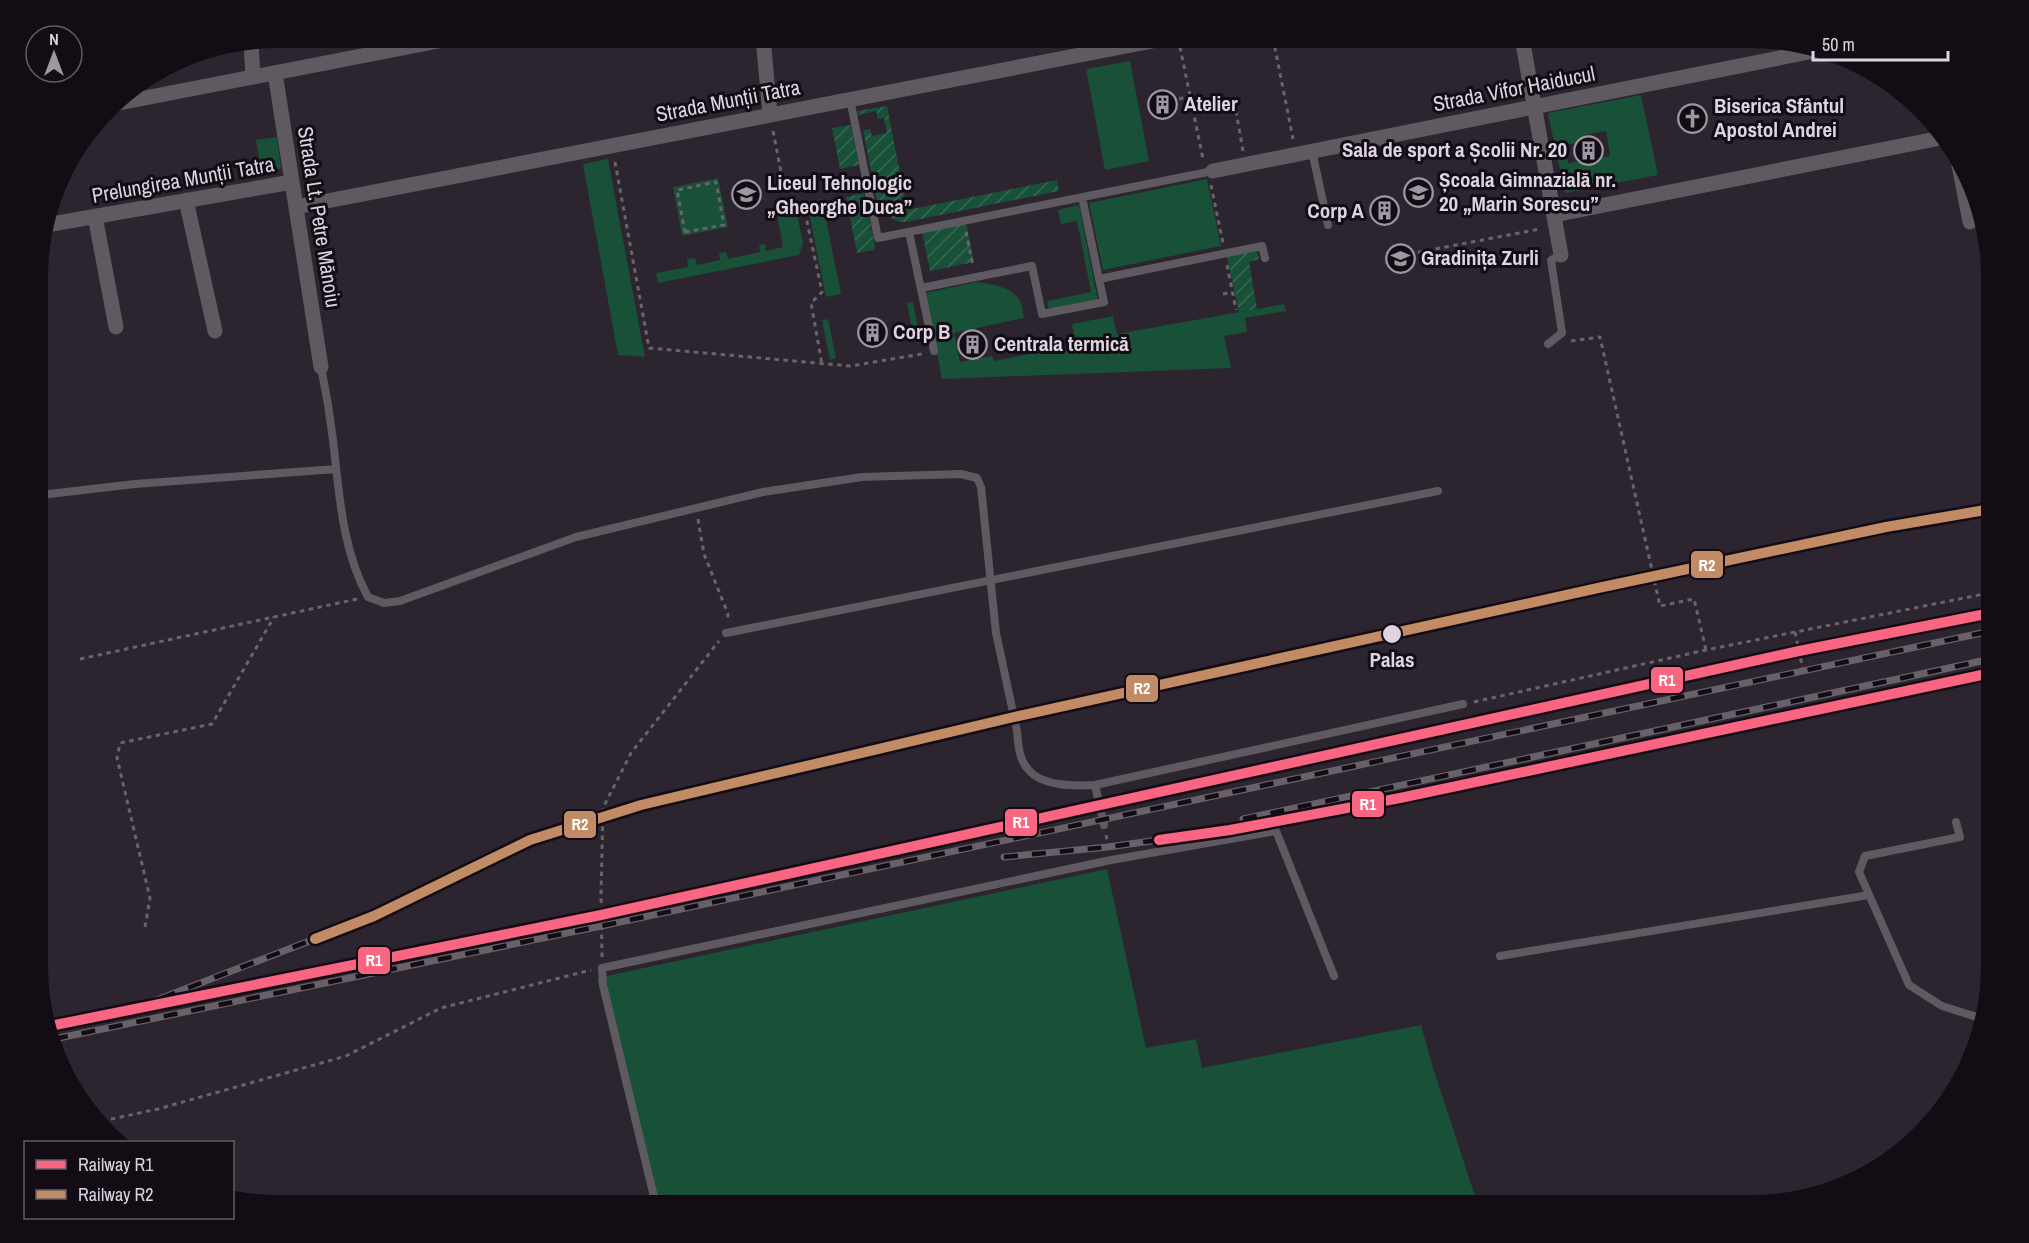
<svg xmlns="http://www.w3.org/2000/svg" width="2029" height="1243" font-family="'Archivo Narrow',sans-serif">
<defs>
<pattern id="garden-furrows" width="10" height="10" patternUnits="userSpaceOnUse" patternTransform="scale(1.5)"><rect width="10" height="10" fill="#185038"/><path d="M-1 1l2-2M0 10L10 0M9 11l2-2" fill="none" stroke="#396854"/></pattern>
</defs>
<rect width="100%" height="100%" fill="#2c242e"/>
<!-- grass -->
<path fill="#185038" fill-rule="evenodd" d="M 1130,61 L 1149,161 L 1105,170 L 1086,69 Z
M 1641,95 L 1658,175 L 1565,193 L 1548,113 ZM 1606,131 L 1610,156 L 1568,163 L 1565,145 L 1585,142 L 1584,135 Z
M 277,137 L 281,169 L 261,172 L 256,140 Z
M 608,159 L 645,357 L 618,355 L 583,164 Z
M 718,178 L 728,227 L 682,236 L 673,187 Z
M 1207,179 L 1221,246 L 1103,270 L 1089,203 Z
M 822,199 L 841,294 L 826,297 L 807,202 Z
M 795,204 L 803,243 L 799,255 L 658,283 L 656,273 L 688,267 L 687,259 L 695,258 L 697,265 L 720,260 L 719,253 L 726,252 L 728,259 L 760,252 L 759,245 L 765,244 L 766,251 L 783,247 L 776,208 Z
M 1079,205 L 1098,301 L 1049,310 L 1047,301 L 1091,292 L 1077,221 L 1061,224 L 1058,210 Z
M 977,282 C 991,284 1009,286 1019,299 C 1022,304 1023,312 1024,318 L 954,333 L 960,362 L 992,356 L 994,361 L 1076,345 L 1072,324 L 1113,316 L 1117,334 L 1284,304 L 1286,311 L 1245,318 L 1247,332 L 1224,336 L 1231,368 L 942,379 L 925,293 Z
M 913,302 L 921,342 L 915,343 L 907,303 Z
M 828,319 L 836,358 L 830,360 L 822,320 Z
M 1107,869 L 1146,1048 L 1196,1039 L 1202,1068 L 1421,1025 L 1433,1068 L 1478,1205 L 652,1205 L 597,978 Z"/>
<!-- garden -->
<path fill="url(#garden-furrows)" d="M 887,106 L 907,210 L 1057,180 L 1059,191 L 906,222 C 893,223 883,213 877,202 L 863,130 L 870,129 L 872,136 L 887,133 L 884,118 L 878,119 L 876,111 L 858,115 L 857,111 Z
M 851,125 L 859,165 L 840,169 L 832,128 Z
M 864,193 L 875,246 L 874,250 L 857,253 L 846,197 Z
M 966,223 L 974,262 L 930,271 L 922,232 Z
M 1257,251 L 1259,259 L 1249,262 L 1257,309 L 1239,312 L 1227,257 Z"/>
<g fill="none" stroke-linecap="round" stroke-linejoin="round">
<!-- path -->
<path stroke="#69636b" stroke-width="3" stroke-dasharray="4.5 4.5" stroke-linecap="butt" d="M 1273,38 L 1293,139
M 1180,47 L 1203,159
M 1179,99 L 1190,96
M 1236,111 L 1243,151
M 773,131 L 781,172
M 615,162 L 649,348 L 850,366 L 922,354
M 843,182 L 853,180
M 1211,185 L 1223,243
M 803,203 L 822,292 L 811,303 L 822,364
M 685,232 L 724,225 L 716,182 L 677,190 L 685,232 L 686,235
M 966,232 L 973,266
M 1409,254 L 1540,229
M 1227,265 L 1236,310
M 1223,294 L 1232,292
M 1571,341 L 1600,337 L 1660,606 L 1694,599 L 1706,650
M 698,519 L 704,554 L 728,614 L 727,622
M 1795,632 L 1804,675
M 80,659 L 357,599
M 1474,702 L 1706,650 L 1979,595 L 1991,588
M 1106,835 L 1109,849
M 145,927 L 150,898 L 117,758 L 120,743 L 212,724 L 274,617
M 602,957 L 601,894 L 603,808 L 631,753 L 719,641
M 102,1121 L 158,1109 L 346,1056 L 441,1008 L 591,970"/>
<!-- lane -->
<path stroke="#5f5961" stroke-width="8" d="M 850,99 L 878,238 L 1213,171
M 1312,151 L 1328,225
M 1082,197 L 1099,279 L 1262,246 L 1265,258
M 909,232 L 934,351
M 921,288 L 1032,266 L 1042,314 L 1104,302 L 1099,279
M 1548,344 L 1562,333 L 1551,260 L 1561,255
M 321,367 C 326,391 330,415 333,440 C 339,492 342,550 368,597 L 384,603 L 400,601 L 576,537 L 763,492 L 862,477 L 961,474 L 977,478 L 981,487 L 996,633 L 1017,731 C 1018,743 1019,759 1027,768 C 1041,787 1075,786 1095,785 L 1463,704
M 40,495 L 135,484 L 336,469
M 726,633 L 1438,491
M 1095,785 L 1104,825
M 1956,822 L 1960,837 L 1865,856 L 1859,872 L 1909,985 L 1942,1006 L 1983,1019
M 1500,956 L 1869,895
M 656,1205 L 603,985 L 602,968 L 1111,860 L 1276,831 L 1334,976"/>
<!-- street -->
<path stroke="#5f5961" stroke-width="15" d="M 763,38 L 770,114
M 1522,38 L 1561,255
M 251,43 L 253,77
M 275,73 L 321,367
M 114,104 L 454,38
M 1957,155 L 1970,222
M 1213,171 L 1824,49
M 186,200 L 215,331
M 296,207 L 1168,38
M 1554,215 L 1941,138
M 95,216 L 116,327
M 46,225 L 292,182"/>
<defs>
<path id="rail" d="M 1243,819 L 1991,659
M 1004,857 L 1108,847 L 1230,830 L 1400,798 L 1991,673
M 136,1008 L 374,916 L 530,840 L 641,805 L 1014,717 L 1598,588 L 1886,527 L 1991,509
M 54,1039 L 606,925 L 1991,631"/>
</defs>
<!-- rail casing -->
<use href="#rail" stroke="#68616a" stroke-width="7"/>
<!-- rail -->
<use href="#rail" stroke="#130c15" stroke-width="4.5" stroke-dasharray="14" stroke-linecap="butt"/>
<defs>
<path id="rail-1" d="M 1159,840 L 1230,830 L 1400,798 L 1991,673
M 50,1026 L 601,915 L 1799,651 L 1991,613"/>
<path id="rail-2" d="M 315,939 L 374,916 L 530,840 L 641,805 L 1014,717 L 1598,588 L 1886,527 L 1991,509"/>
</defs>
<!-- rail-1 casing -->
<use href="#rail-1" stroke="#130c15" stroke-width="15"/>
<!-- rail-2 casing -->
<use href="#rail-2" stroke="#130c15" stroke-width="15"/>
<!-- rail-1 -->
<use href="#rail-1" stroke="#fa6682" stroke-width="10"/>
<!-- rail-2 -->
<use href="#rail-2" stroke="#c18c65" stroke-width="10"/>
</g>
<!-- icons -->
<defs>
<symbol id="building-ring" viewBox="-11 -11 22 22"><circle r="9.5" fill="#130c15" stroke="#a096a2" stroke-width="1.5"/><path d="M-4-6H4V6H1V3H-1V6H-4ZM-2.5-4.3h1.7v1.8h-1.7ZM.8-4.3h1.7v1.8H.8ZM-2.5-1h1.7V.8h-1.7ZM.8-1h1.7V.8H.8Z" fill="#a096a2"/></symbol>
<symbol id="church-ring" viewBox="-11 -11 22 22"><circle r="9.5" fill="#130c15" stroke="#a096a2" stroke-width="1.5"/><path d="M-1.2-6h2.4v3.5h3.3v2.4h-3.3V6h-2.4V-.1h-3.3v-2.4h3.3Z" fill="#a096a2"/></symbol>
<symbol id="school-ring" viewBox="-11 -11 22 22"><circle r="9.5" fill="#130c15" stroke="#a096a2" stroke-width="1.5"/><path d="M0-5L7-2L0 1L-7-2ZM-4 1L0 2.5L4 1V4Q0 6-4 4Z" fill="#a096a2"/></symbol>
</defs>
<g fill-rule="evenodd">
<use href="#building-ring" x="1146" y="88" width="33" height="33"/>
<use href="#church-ring" x="1676" y="102" width="33" height="33"/>
<use href="#building-ring" x="1572" y="134" width="33" height="33"/>
<use href="#school-ring" x="1402" y="176" width="33" height="33"/>
<use href="#school-ring" x="730" y="178" width="33" height="33"/>
<use href="#building-ring" x="1368" y="194" width="33" height="33"/>
<use href="#school-ring" x="1384" y="242" width="33" height="33"/>
<use href="#building-ring" x="856" y="316" width="33" height="33"/>
<use href="#building-ring" x="956" y="328" width="33" height="33"/>
</g>
<!-- markers -->
<circle fill="#ded3e0" stroke="#130c15" stroke-width="2" cx="1392" cy="634" r="10"/>
<g text-anchor="middle" stroke-width="6" stroke-linejoin="round" paint-order="stroke">
<!-- street labels -->
<g font-size="21" fill="#ded3e0" stroke="#130c15">
<text transform="translate(1514 89) rotate(-11)" y="7">Strada Vifor Haiducul</text>
<text transform="translate(728 101) rotate(-11)" y="7">Strada Munții Tatra</text>
<text transform="translate(183 180) rotate(-10)" y="7">Prelungirea Munții Tatra</text>
<text transform="translate(319 217) rotate(81)" y="7">Strada Lt. Petre Mănoiu</text>
</g>
<!-- poi labels -->
<g font-size="21" font-weight="bold" fill="#ded3e0" stroke="#130c15" text-anchor="start">
<text x="1184" y="111">Atelier</text>
<text x="1714" y="113">Biserica Sfântul<tspan x="1714" dy="24">Apostol Andrei</tspan></text>
<text x="1567" y="157" text-anchor="end">Sala de sport a Școlii Nr. 20</text>
<text x="1439" y="187">Școala Gimnazială nr.<tspan x="1439" dy="24">20 „Marin Sorescu”</tspan></text>
<text x="767" y="190">Liceul Tehnologic<tspan x="767" dy="24">„Gheorghe Duca”</tspan></text>
<text x="1364" y="218" text-anchor="end">Corp A</text>
<text x="1421" y="265">Gradinița Zurli</text>
<text x="893" y="339">Corp B</text>
<text x="994" y="351">Centrala termică</text>
</g>
<!-- stop labels -->
<g font-size="21" font-weight="bold" fill="#ded3e0" stroke="#130c15">
<text x="1392" y="667">Palas</text>
</g>
</g>
<!-- crop -->
<path d="M0 0H2029V1243H0ZM277 48H1752A229 229 0 0 1 1981 277V966A229 229 0 0 1 1752 1195H277A229 229 0 0 1 48 966V277A229 229 0 0 1 277 48Z" fill="#130c15" fill-rule="evenodd"/>
<g stroke="#130c15" stroke-width="2">
<rect x="1690" y="550" width="34" height="29" rx="6" fill="#c18c65"/>
<rect x="1650" y="666" width="34" height="28" rx="6" fill="#fa6682"/>
<rect x="1125" y="674" width="34" height="29" rx="6" fill="#c18c65"/>
<rect x="1351" y="790" width="34" height="28" rx="6" fill="#fa6682"/>
<rect x="1004" y="808" width="34" height="29" rx="6" fill="#fa6682"/>
<rect x="563" y="810" width="34" height="29" rx="6" fill="#c18c65"/>
<rect x="357" y="946" width="34" height="29" rx="6" fill="#fa6682"/>
</g>
<g font-size="16" text-anchor="middle" font-weight="bold" fill="#fff">
<text x="1707" y="571">R2</text>
<text x="1667" y="686">R1</text>
<text x="1142" y="694">R2</text>
<text x="1368" y="810">R1</text>
<text x="1021" y="828">R1</text>
<text x="580" y="830">R2</text>
<text x="374" y="966">R1</text>
</g>
<!-- legend -->
<rect x="24" y="1141" width="210" height="78" fill="#130c15" stroke="#645c66" stroke-width="1.5"/>
<rect x="36" y="1160" width="30" height="9" fill="#fa6682" stroke="#645c66" stroke-width="1.5"/>
<text x="78" y="1171" font-size="18" fill="#ded3e0">Railway R1</text>
<rect x="36" y="1190" width="30" height="9" fill="#c18c65" stroke="#645c66" stroke-width="1.5"/>
<text x="78" y="1201" font-size="18" fill="#ded3e0">Railway R2</text>
<!-- north arrow -->
<g transform="translate(54 54)"><circle r="28" fill="#130c15" stroke="#645c66" stroke-width="1.5"/>
<path d="M0-4.5L10 22L0 15L-10 22Z" fill="#a096a2"/>
<text y="-9" font-size="16" font-weight="bold" text-anchor="middle" fill="#ded3e0">N</text>
</g>
<!-- scale -->
<path d="M1813 51v9h135v-9" fill="none" stroke="#ded3e0" stroke-width="3"/>
<text x="1822" y="51" font-size="18" fill="#ded3e0" stroke="#130c15" stroke-width="4.5" paint-order="stroke">50 m</text>
</svg>
